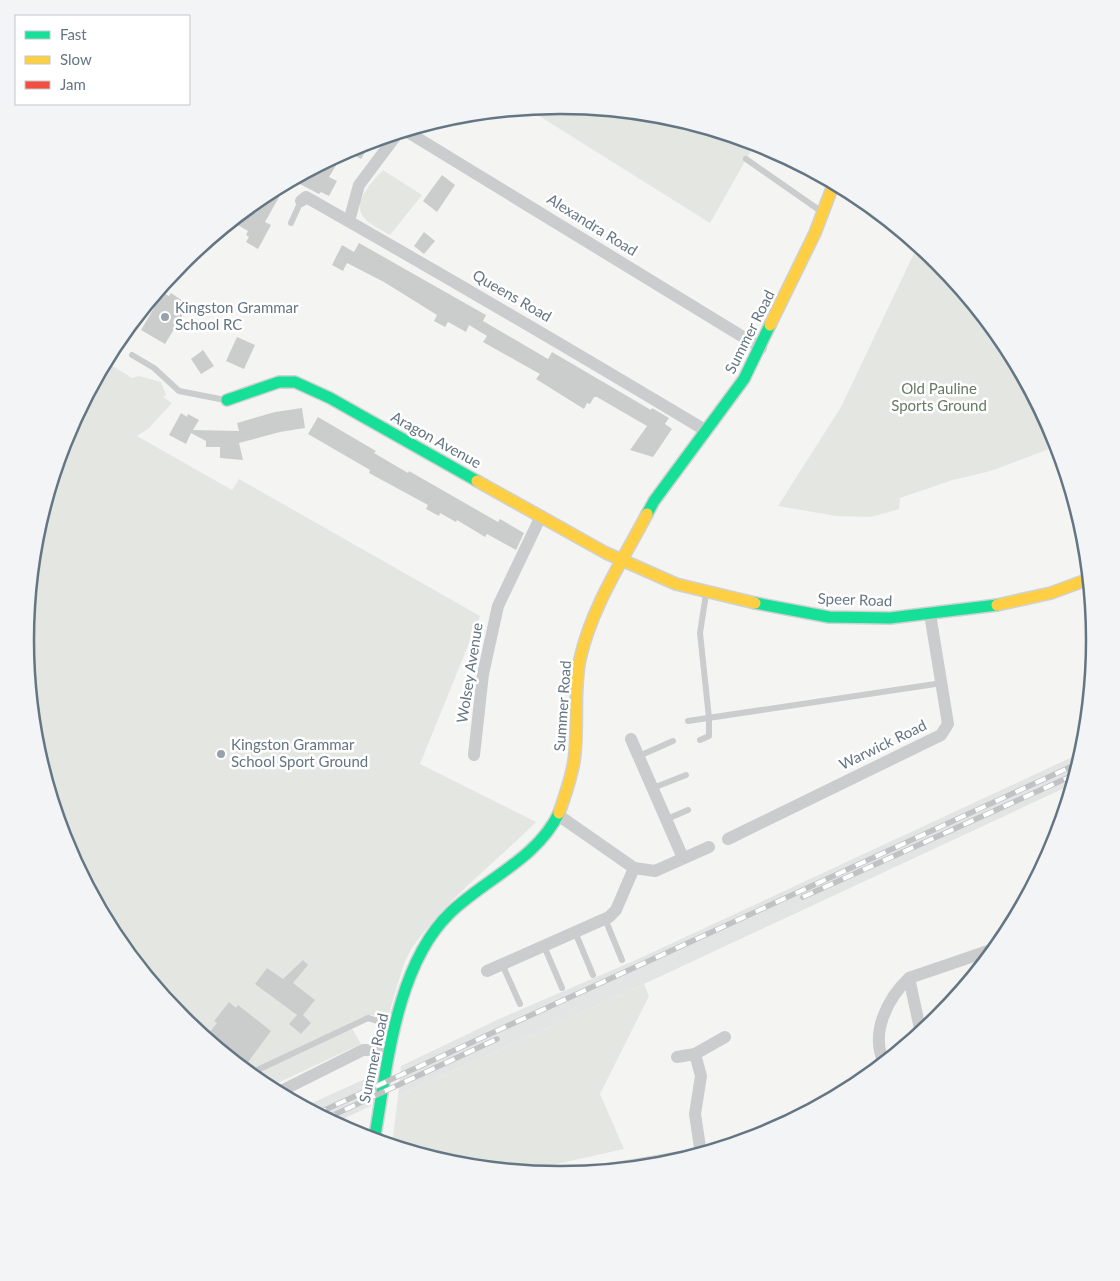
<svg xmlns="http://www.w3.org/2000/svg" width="1120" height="1281" font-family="Lato,sans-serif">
<rect width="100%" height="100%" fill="#f4f4f3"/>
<!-- built -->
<path fill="#e3e4e4" d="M 1083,752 L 1073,784 L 644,984 L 398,1096 L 401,1066 L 499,1019 L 638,959 Z
M 376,1074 L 371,1106 L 334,1123 L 303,1107 Z"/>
<!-- green -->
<path fill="#e4e7e1" d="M 560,106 L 665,116 L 745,140 L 743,143 L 752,149 L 710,223 L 528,109 Z
M 383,170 L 422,195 L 390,235 C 383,231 373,226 366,220 C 349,204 372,182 383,170 Z
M 918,245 L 939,262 L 1005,344 L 1054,436 L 1057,446 L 991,471 L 953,480 L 900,498 L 899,509 L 871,517 L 836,516 L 778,506 L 841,407 Z
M 108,363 L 132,378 L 139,376 L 161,382 L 166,395 L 163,397 L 172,403 L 148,429 L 137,436 L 232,490 L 239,479 L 480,616 L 420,764 L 536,822 C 494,864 445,900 412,948 C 402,963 394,999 388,1017 L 371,1015 L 349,1023 L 361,1044 L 267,1088 L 181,1019 L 115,937 L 65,845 L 35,745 L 25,640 L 35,536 L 66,436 L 98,375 Z
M 644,984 L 649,996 L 600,1094 L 624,1149 L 521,1172 L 455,1165 L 392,1146 L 398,1096 Z"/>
<!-- building -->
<path fill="#cbcdcd" d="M 372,141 L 361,159 L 347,151 L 356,146 Z
M 344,152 L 329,177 L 337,181 L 329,196 L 321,192 L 319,194 L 292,180 Z
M 442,175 L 455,185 L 437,212 L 423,201 Z
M 287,183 L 265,222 L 271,225 L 258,249 L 246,242 L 249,237 L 246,235 L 248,231 L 231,221 L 263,196 Z
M 424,232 L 435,241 L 424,254 L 414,246 Z
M 359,243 L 486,315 L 483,321 L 548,359 L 552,352 L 651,410 L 652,408 L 669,418 L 665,424 L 672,429 L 653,457 L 630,450 L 647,426 L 597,397 L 594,397 L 590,404 L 587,403 L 584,409 L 536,379 L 540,374 L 483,342 L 487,336 L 469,325 L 466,332 L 448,322 L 445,327 L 434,321 L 437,315 L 384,282 L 347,263 L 343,271 L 332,265 L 342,245 L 354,252 Z
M 171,293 L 189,305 L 165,344 L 141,330 L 161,296 L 163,298 L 165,294 L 169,296 Z
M 237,337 L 255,345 L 244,369 L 226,361 Z
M 203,350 L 214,366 L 201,374 L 191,359 Z
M 302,408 L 305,428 L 280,432 L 239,443 L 243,460 L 220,458 L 220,447 L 206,447 L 206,441 L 191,433 L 186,444 L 169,435 L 181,413 L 187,417 L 188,414 L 199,420 L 193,430 L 239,431 L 237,423 L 275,412 Z
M 318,417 L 376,451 L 374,453 L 408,473 L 409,471 L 498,522 L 500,519 L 524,533 L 516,550 L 487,534 L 485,537 L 457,520 L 456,522 L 440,513 L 439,516 L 426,509 L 428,505 L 369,473 L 370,470 L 308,434 Z
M 303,960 L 308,965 L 293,983 L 315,1000 L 303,1015 L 311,1023 L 301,1034 L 289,1024 L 297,1015 L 255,984 L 267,968 L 283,979 Z
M 229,1002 L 236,1008 L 238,1005 L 271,1031 L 243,1069 L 205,1038 L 217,1023 L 214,1021 Z"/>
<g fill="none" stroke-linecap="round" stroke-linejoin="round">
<defs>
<path id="fast" d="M 227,400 L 279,382 L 295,382 L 330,398 L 477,481
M 647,514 L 654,501 L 744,379 L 770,325
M 755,603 L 829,617 L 890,618 L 997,605
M 374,1141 C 387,1069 395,966 450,913 C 485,879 537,859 559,813"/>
<path id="slow" d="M 770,325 L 815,233 L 834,183
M 477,481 L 606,553 L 676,584 L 755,603
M 997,605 L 1051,593 L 1089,579
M 559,813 C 565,796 571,779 574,761 C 579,728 573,692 580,659 C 592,606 623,560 647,514"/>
<path id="jam" d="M 604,1171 L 699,1155"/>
</defs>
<!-- fast casing -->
<use href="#fast" stroke="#d0d1d2" stroke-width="14"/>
<!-- slow casing -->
<use href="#slow" stroke="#d0d1d2" stroke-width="14"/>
<!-- jam casing -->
<use href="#jam" stroke="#d0d1d2" stroke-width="14"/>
<!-- lane -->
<path stroke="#cacccd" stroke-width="6" d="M 746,159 L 822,212
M 291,223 L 301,201
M 132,355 L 154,368 L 179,391 L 225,400
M 688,721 L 942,683
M 700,740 L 709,736 L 709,718 L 700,633 L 706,594
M 639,756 L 673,741
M 653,788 L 686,775
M 667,819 L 688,810
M 605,919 L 622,960
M 575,932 L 593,975
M 544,946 L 562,988
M 502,964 L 520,1004
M 249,1074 L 368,1018 L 395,1026"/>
<!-- street -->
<path stroke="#cacccd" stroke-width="12" d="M 406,131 L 761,348
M 301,201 L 306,197 C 440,273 573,351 705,430
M 349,221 L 359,185 L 398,133
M 631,739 L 683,858
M 474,755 L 483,674 L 498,606 L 541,516
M 728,839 L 941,735 L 948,724 L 930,614
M 634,868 L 655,871 L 709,847
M 487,971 L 609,917 L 616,910 L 634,868 L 558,815
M 909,978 L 921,1033
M 695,1054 L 701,1076 L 695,1114 L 701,1154
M 677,1057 L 695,1054 L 725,1037
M 884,1063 C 870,1033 887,999 909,978 L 997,948
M 277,1093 L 363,1050 L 390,1050"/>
<!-- fast -->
<use href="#fast" stroke="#16e098" stroke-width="11"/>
<!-- slow -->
<use href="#slow" stroke="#ffcf43" stroke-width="11"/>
<!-- jam -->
<use href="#jam" stroke="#f24e42" stroke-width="11"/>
<defs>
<path id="rail" d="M 803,897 L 1076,774
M 316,1114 L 1079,763
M 325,1119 L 497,1039"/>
</defs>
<!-- rail casing -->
<use href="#rail" stroke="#c0c2c3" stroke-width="5.5"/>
<!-- rail -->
<use href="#rail" stroke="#fff" stroke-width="4" stroke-dasharray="11" stroke-linecap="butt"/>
</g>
<!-- markers -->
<g fill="#96a1aa" stroke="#fff" stroke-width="2">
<circle cx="165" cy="317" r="5"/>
<circle cx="221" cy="754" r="5"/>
</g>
<g text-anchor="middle" stroke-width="5" stroke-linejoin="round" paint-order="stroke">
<!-- street labels -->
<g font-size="15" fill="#647583" stroke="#fff">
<text transform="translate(592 225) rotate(32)" y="5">Alexandra Road</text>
<text transform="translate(512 296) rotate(30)" y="5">Queens Road</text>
<text transform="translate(750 332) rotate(-63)" y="5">Summer Road</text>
<text transform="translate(436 440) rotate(29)" y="5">Aragon Avenue</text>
<text transform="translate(855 600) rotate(2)" y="5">Speer Road</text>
<text transform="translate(470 673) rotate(-81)" y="5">Wolsey Avenue</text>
<text transform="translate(563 706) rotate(-86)" y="5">Summer Road</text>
<text transform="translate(883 745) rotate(-26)" y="5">Warwick Road</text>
<text transform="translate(374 1058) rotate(-78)" y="5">Summer Road</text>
</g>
<!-- poi labels -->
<g font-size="15" fill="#647583" stroke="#fff" text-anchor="start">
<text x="175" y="313">Kingston Grammar<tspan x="175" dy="17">School RC</tspan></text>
<text x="231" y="750">Kingston Grammar<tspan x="231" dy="17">School Sport Ground</tspan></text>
</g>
<!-- park labels -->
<g font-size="15" fill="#677a63" stroke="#fff">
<text x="939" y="394">Old Pauline<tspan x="939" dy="17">Sports Ground</tspan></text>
</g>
</g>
<!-- crop -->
<path d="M0 0H1120V1281H0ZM34 640a526 526 0 1 1 1052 0a526 526 0 1 1-1052 0Z" fill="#f3f4f5" fill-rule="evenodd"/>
<path fill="none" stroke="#647583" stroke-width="2.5" d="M34 640a526 526 0 1 1 1052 0a526 526 0 1 1-1052 0Z"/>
<!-- legend -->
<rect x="15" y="15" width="175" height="90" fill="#ffffff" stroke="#c1c8cd"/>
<rect x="25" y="31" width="25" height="8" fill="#16e098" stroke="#c1c8cd"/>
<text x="60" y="40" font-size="15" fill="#647583">Fast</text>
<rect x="25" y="56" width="25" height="8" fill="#ffcf43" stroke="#c1c8cd"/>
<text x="60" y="65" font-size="15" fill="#647583">Slow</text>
<rect x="25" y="81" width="25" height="8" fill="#f24e42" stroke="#c1c8cd"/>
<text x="60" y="90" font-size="15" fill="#647583">Jam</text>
</svg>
